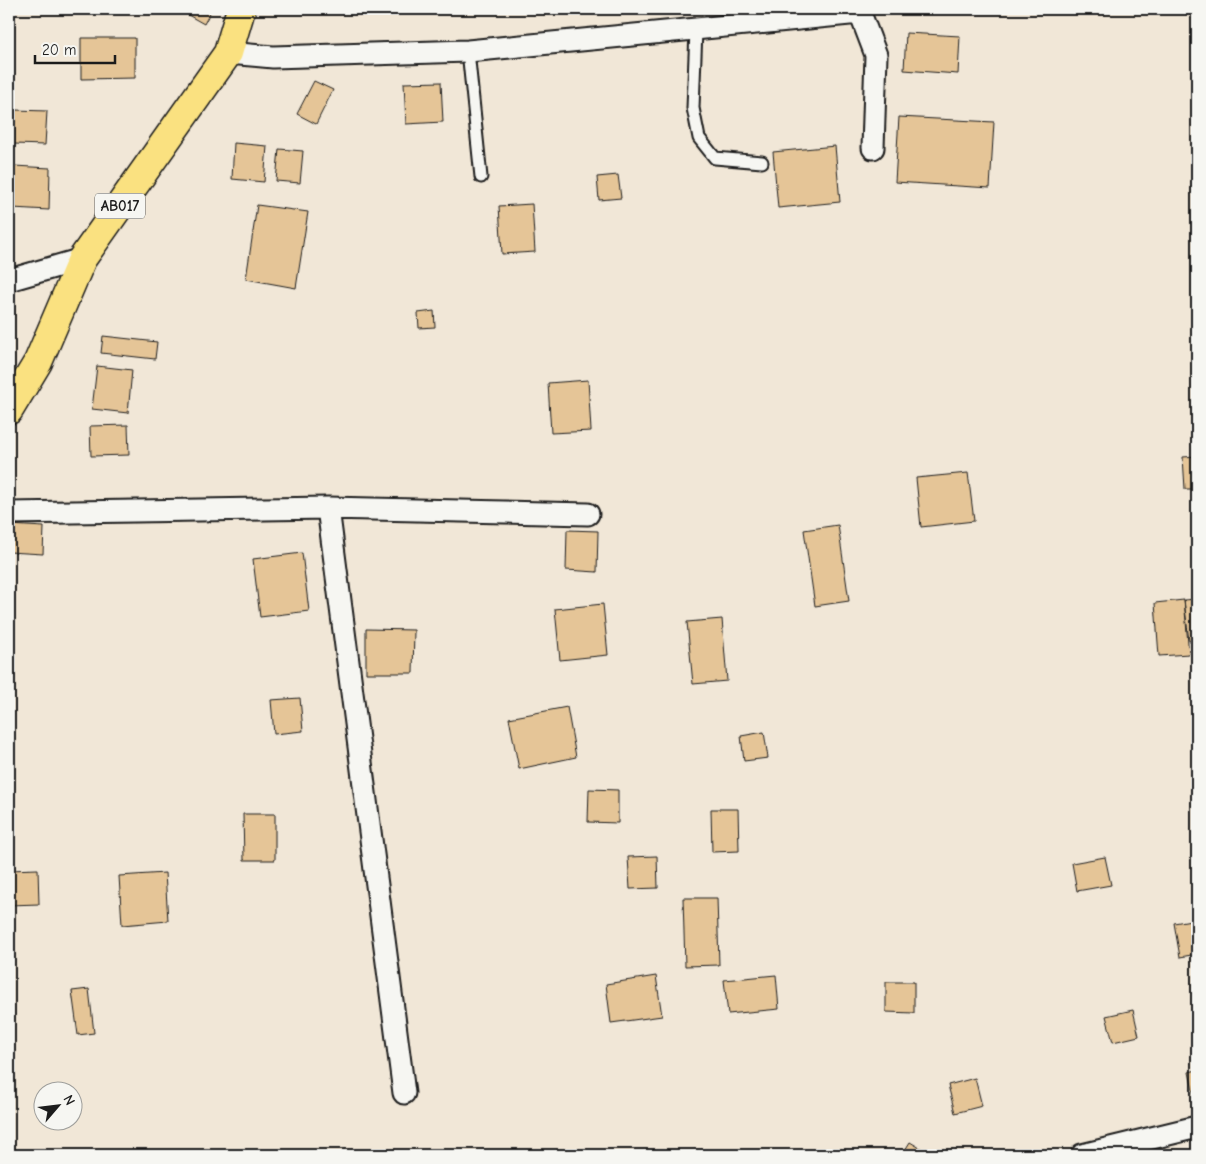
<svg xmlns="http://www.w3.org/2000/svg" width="1206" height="1164" font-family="'Comic Neue',sans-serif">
<rect width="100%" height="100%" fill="#f1e7d7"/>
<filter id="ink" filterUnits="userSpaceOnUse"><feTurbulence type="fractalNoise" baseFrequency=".02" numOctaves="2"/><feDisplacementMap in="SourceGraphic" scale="10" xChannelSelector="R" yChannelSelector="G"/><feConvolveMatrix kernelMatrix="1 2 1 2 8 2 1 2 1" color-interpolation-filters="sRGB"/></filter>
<g filter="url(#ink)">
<!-- building -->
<path fill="#e5c597" stroke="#1c1c1c" d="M 191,9 L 212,9 L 204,24 L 188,15 Z
M 906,33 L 960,36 L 958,74 L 904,70 Z
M 81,38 L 135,38 L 135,78 L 81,79 Z
M 314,81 L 333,90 L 316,124 L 297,114 Z
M 441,82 L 443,122 L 406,124 L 404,83 Z
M 15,110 L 47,111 L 45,145 L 14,144 Z
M 899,117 L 994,122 L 990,188 L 895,182 Z
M 234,143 L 267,146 L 264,182 L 232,179 Z
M 835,146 L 840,202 L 778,208 L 773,152 Z
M 279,149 L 303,151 L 300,183 L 276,181 Z
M 14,166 L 50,168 L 49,210 L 12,208 Z
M 618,175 L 621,198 L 599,200 L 597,177 Z
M 532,204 L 535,252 L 502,254 L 499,206 Z
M 257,205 L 308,212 L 296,288 L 246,279 Z
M 434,311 L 435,327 L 419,328 L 418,313 Z
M 103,336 L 157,342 L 155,359 L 101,353 Z
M 97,366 L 132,370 L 128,413 L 92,409 Z
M 588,380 L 591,431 L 551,433 L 548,383 Z
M 128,425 L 129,455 L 91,456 L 90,426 Z
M 1197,456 L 1197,489 L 1185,489 L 1183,457 Z
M 968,473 L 974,521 L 921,527 L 916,478 Z
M 9,525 L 44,527 L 43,554 L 9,552 Z
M 838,525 L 849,601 L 815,606 L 804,530 Z
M 567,530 L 598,531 L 597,572 L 566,570 Z
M 302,553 L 309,611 L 260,617 L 253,559 Z
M 1197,599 L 1197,640 L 1189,641 L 1184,600 Z
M 1184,600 L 1189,654 L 1159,656 L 1155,603 Z
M 603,604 L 608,655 L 560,660 L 555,609 Z
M 722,619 L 727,681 L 693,684 L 687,622 Z
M 366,629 L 414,630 L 413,673 L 366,673 Z
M 300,698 L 303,731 L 274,734 L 271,700 Z
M 567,707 L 576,757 L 519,769 L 509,718 Z
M 764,732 L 768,758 L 744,761 L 741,736 Z
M 589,789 L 618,790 L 618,823 L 588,822 Z
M 711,809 L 738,809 L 739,851 L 712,852 Z
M 243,814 L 275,814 L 275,860 L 244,860 Z
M 657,856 L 658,888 L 630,889 L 628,857 Z
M 1105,857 L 1111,885 L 1077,891 L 1072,863 Z
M 38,869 L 39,904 L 9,905 L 9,870 Z
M 165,873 L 168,921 L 122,925 L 119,876 Z
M 683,898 L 717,898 L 719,965 L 685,966 Z
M 1197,919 L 1197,954 L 1180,957 L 1174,923 Z
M 776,975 L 779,1009 L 728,1014 L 724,980 Z
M 656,976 L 662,1016 L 611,1023 L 606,984 Z
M 886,982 L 914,982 L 914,1013 L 886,1012 Z
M 89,989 L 94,1033 L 78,1035 L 72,991 Z
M 1133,1010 L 1139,1036 L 1113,1042 L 1106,1016 Z
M 1197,1070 L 1197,1100 L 1195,1100 L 1189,1072 Z
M 975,1078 L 982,1106 L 955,1113 L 948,1085 Z
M 910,1142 L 932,1155 L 902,1155 Z"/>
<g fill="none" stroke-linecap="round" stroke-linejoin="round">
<defs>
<path id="service" d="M 696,30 L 693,108 L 699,138 L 715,158 L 762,162
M 468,51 L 481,177"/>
<path id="minor" d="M 228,53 L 273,57 L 468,51 L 860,13 L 876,55 L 873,148
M 9,280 L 82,259
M 328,508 L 588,514
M 9,513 L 328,508 L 404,1093
M 1082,1155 L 1197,1127"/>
<path id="primary" d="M 9,410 L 38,362 L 82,259 L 228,53 L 241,9"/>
</defs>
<!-- service casing -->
<use href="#service" stroke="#1c1c1c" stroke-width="15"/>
<!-- minor casing -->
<use href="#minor" stroke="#1c1c1c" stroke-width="25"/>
<!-- primary casing -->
<use href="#primary" stroke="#1c1c1c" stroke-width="31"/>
<!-- service -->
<use href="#service" stroke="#f6f6f2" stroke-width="11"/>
<!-- minor -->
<use href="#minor" stroke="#f6f6f2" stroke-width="21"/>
<!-- primary -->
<use href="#primary" stroke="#fae180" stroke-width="28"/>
</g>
</g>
<g text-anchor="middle" stroke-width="4" stroke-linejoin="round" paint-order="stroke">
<!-- shield labels -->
<rect fill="#f6f6f2" stroke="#5d5d5c" stroke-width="1" x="95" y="193.5" width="50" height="25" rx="4"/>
<g font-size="15" font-weight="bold" fill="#1c1c1c">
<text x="120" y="211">AB017</text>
</g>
</g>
<!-- margin -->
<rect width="1206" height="1164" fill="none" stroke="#f6f6f2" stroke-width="30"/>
<rect x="15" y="15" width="1176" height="1134" fill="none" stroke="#1c1c1c" stroke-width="2" filter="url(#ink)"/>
<!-- north arrow -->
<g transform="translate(58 1106) rotate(62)"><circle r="24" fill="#f6f6f2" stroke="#9f9f9c"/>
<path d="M0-4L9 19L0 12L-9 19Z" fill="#1c1c1c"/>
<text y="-8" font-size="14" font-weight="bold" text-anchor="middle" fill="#1c1c1c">N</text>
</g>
<!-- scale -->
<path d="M35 55v8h80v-8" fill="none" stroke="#1c1c1c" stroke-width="2.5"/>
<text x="42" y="55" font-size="15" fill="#1c1c1c" stroke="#f6f6f2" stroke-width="4" paint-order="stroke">20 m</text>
</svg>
